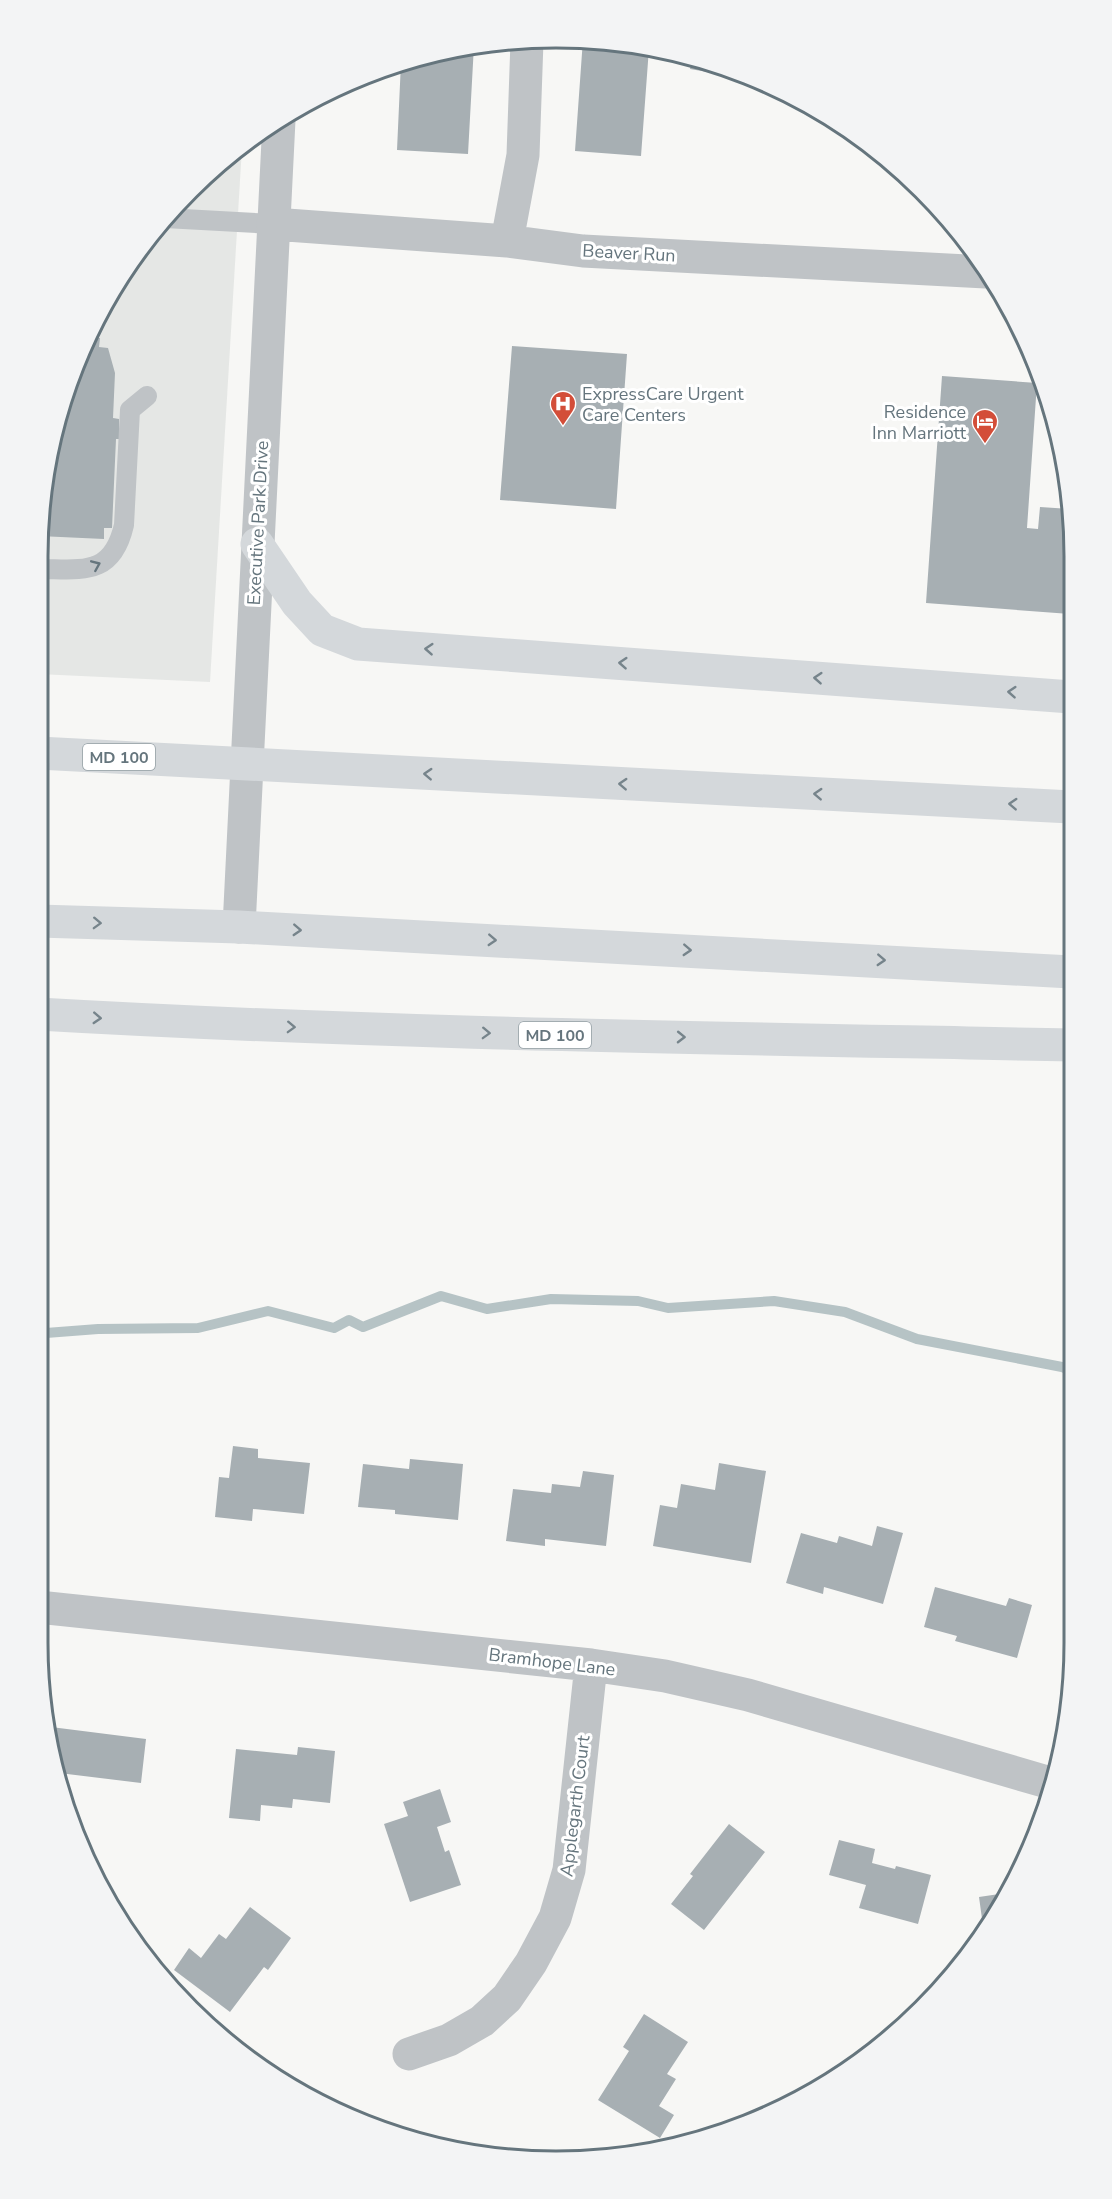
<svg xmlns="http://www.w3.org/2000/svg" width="1112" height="2199" font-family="'Nunito Sans',sans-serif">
<rect width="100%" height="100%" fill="#f7f7f5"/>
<!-- built -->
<path fill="#e5e7e5" d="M 242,147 L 210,682 L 38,674 L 39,522 L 55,422 L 91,327 L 144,241 L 214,166 Z"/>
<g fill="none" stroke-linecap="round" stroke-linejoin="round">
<!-- stream -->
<path stroke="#b6c3c5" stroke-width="10" d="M 38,1336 L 46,1333 L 98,1329 L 198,1328 L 268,1311 L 334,1328 L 349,1320 L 363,1327 L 441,1296 L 487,1309 L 551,1299 L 638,1301 L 668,1308 L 774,1301 L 845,1312 L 917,1339 L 1062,1367 L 1073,1372"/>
</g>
<!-- building -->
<path fill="#a7afb3" d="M 583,39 L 649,48 L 641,156 L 575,151 Z
M 474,45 L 468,154 L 397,150 L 401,62 Z
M 693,56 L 754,79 L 754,80 L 690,69 Z
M 87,337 L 100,338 L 99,347 L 108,348 L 115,373 L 113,418 L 119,419 L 119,439 L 116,439 L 112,528 L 104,528 L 104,539 L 39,536 L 39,522 L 55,422 Z
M 512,346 L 627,354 L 616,509 L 500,500 Z
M 942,376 L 1037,383 L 1027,528 L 1038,529 L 1040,507 L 1070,509 L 1070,614 L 926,603 Z
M 233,1446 L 258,1449 L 258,1458 L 310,1463 L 304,1514 L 253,1509 L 252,1521 L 215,1517 L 219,1477 L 229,1478 Z
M 410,1459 L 463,1464 L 458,1520 L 395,1514 L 395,1510 L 358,1507 L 363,1464 L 409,1469 Z
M 719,1463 L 766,1471 L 751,1563 L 653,1546 L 660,1505 L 677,1508 L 681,1484 L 715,1490 Z
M 583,1471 L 614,1475 L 606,1546 L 545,1539 L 545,1546 L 506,1541 L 513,1489 L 551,1493 L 552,1484 L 580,1487 Z
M 877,1526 L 903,1533 L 883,1604 L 824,1587 L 823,1594 L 786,1583 L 801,1533 L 837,1543 L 839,1536 L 872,1546 Z
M 935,1587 L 1006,1606 L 1009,1598 L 1032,1605 L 1017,1658 L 955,1641 L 957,1636 L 924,1627 Z
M 1073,1633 L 1073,1662 L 1065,1660 Z
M 51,1727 L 146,1739 L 141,1783 L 59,1773 Z
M 298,1747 L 335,1751 L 330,1803 L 293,1799 L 292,1808 L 261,1805 L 260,1821 L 229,1818 L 236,1749 L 297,1755 Z
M 440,1789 L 451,1822 L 437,1827 L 445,1852 L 449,1850 L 461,1885 L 410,1902 L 384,1824 L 408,1816 L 403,1802 Z
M 729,1824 L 765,1852 L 704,1930 L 671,1904 L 693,1876 L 690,1874 Z
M 839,1840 L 875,1849 L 872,1863 L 895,1869 L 896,1866 L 931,1875 L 918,1924 L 859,1908 L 866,1885 L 829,1875 Z
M 1006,1893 L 1003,1898 L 983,1926 L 979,1897 Z
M 250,1907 L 291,1938 L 268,1970 L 264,1967 L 230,2012 L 174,1970 L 189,1948 L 201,1958 L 219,1934 L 226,1939 Z
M 644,2014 L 688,2042 L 667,2074 L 676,2079 L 659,2106 L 674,2115 L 660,2138 L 598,2100 L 629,2051 L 623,2047 Z"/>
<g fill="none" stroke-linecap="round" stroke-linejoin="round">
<!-- lane -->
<path stroke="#bfc3c6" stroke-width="20" d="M 165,218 L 273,224
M 39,569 C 82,569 112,577 124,525 L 130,410 L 147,396"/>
<!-- street -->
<path stroke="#bfc3c6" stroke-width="33" d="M 273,224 L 507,241 L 583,251 L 986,272
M 507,241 L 523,155 L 527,41
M 239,927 L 279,120
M 38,1607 L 591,1665 L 665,1676 L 748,1695 L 1054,1784
M 409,2054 L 449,2040 L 482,2021 L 507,1998 L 531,1963 L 555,1918 L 569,1870 L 591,1665"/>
<!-- highway -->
<path stroke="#d4d8db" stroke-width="33" d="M 257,544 L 297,603 L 322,630 L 358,644 L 1071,697
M 38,753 L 1071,807
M 38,921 L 239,927 L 1071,972
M 38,1014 C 382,1034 727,1038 1072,1045"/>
</g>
<!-- one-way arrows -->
<defs><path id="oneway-chevron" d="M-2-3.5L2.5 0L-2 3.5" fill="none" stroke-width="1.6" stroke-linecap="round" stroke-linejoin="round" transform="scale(1.5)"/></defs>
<use stroke="#65757d" href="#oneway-chevron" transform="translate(96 565) rotate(-23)"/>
<g stroke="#76848b">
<use href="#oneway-chevron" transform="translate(429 649) rotate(-176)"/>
<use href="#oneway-chevron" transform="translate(623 663) rotate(-176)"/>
<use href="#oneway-chevron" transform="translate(818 678) rotate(-176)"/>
<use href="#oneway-chevron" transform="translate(1012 692) rotate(-176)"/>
<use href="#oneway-chevron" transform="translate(428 774) rotate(-177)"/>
<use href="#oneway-chevron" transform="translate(623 784) rotate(-177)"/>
<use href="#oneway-chevron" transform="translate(818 794) rotate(-177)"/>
<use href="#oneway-chevron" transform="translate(1013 804) rotate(-177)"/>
<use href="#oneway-chevron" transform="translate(97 923) rotate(2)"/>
<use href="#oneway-chevron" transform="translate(297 930) rotate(3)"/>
<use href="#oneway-chevron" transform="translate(492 940) rotate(3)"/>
<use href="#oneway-chevron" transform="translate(687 950) rotate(3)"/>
<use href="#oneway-chevron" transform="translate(881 960) rotate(3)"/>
<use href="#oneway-chevron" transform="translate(97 1018) rotate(3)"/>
<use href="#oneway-chevron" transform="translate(291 1027) rotate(2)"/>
<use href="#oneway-chevron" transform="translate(486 1033) rotate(2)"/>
<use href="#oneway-chevron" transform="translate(681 1037) rotate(1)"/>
</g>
<!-- icons -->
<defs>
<symbol id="hospital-pin" viewBox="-11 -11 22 30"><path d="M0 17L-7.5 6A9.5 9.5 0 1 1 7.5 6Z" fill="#d34e39" stroke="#fff"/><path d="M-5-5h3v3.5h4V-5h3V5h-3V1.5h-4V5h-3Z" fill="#fff"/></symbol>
<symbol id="hotel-pin" viewBox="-11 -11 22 30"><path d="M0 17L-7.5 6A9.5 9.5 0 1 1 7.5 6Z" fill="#d34e39" stroke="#fff"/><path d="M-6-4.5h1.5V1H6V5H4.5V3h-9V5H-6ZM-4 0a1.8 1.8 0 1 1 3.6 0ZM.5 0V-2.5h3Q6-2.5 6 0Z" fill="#fff"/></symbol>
</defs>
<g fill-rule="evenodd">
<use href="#hospital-pin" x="548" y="389" width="30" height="40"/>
<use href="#hotel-pin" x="970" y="407" width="30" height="40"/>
</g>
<g text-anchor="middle" stroke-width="6" stroke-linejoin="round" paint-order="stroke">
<!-- shield labels -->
<g fill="#fff" stroke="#939ea4" stroke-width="1.5">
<rect x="83" y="744" width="72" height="26" rx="4.5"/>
<rect x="519" y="1022" width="72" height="26" rx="4.5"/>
</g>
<g font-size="16" font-weight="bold" fill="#65757d">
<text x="119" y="763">MD 100</text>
<text x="555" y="1041">MD 100</text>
</g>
<!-- street labels -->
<g font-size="18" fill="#65757d" stroke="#fff">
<text transform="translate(629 253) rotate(3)" y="6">Beaver Run</text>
<text transform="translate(258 523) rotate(-87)" y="6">Executive Park Drive</text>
<text transform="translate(552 1662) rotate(7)" y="6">Bramhope Lane</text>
<text transform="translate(575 1806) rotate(-83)" y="6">Applegarth Court</text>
</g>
<!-- poi labels -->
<g font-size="18" fill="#65757d" stroke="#fff" text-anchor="start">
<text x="582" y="400">ExpressCare Urgent<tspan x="582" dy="21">Care Centers</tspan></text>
<text x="966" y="418" text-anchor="end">Residence<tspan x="966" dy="21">Inn Marriott</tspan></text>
</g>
</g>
<!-- crop -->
<path d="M0 0H1112V2199H0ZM556 48H556A508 508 0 0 1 1064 556V1643A508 508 0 0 1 556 2151H556A508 508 0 0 1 48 1643V556A508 508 0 0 1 556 48Z" fill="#f3f4f5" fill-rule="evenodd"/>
<path fill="none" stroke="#65757d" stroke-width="3" d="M556 48H556A508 508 0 0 1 1064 556V1643A508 508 0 0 1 556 2151H556A508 508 0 0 1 48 1643V556A508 508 0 0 1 556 48Z"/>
</svg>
